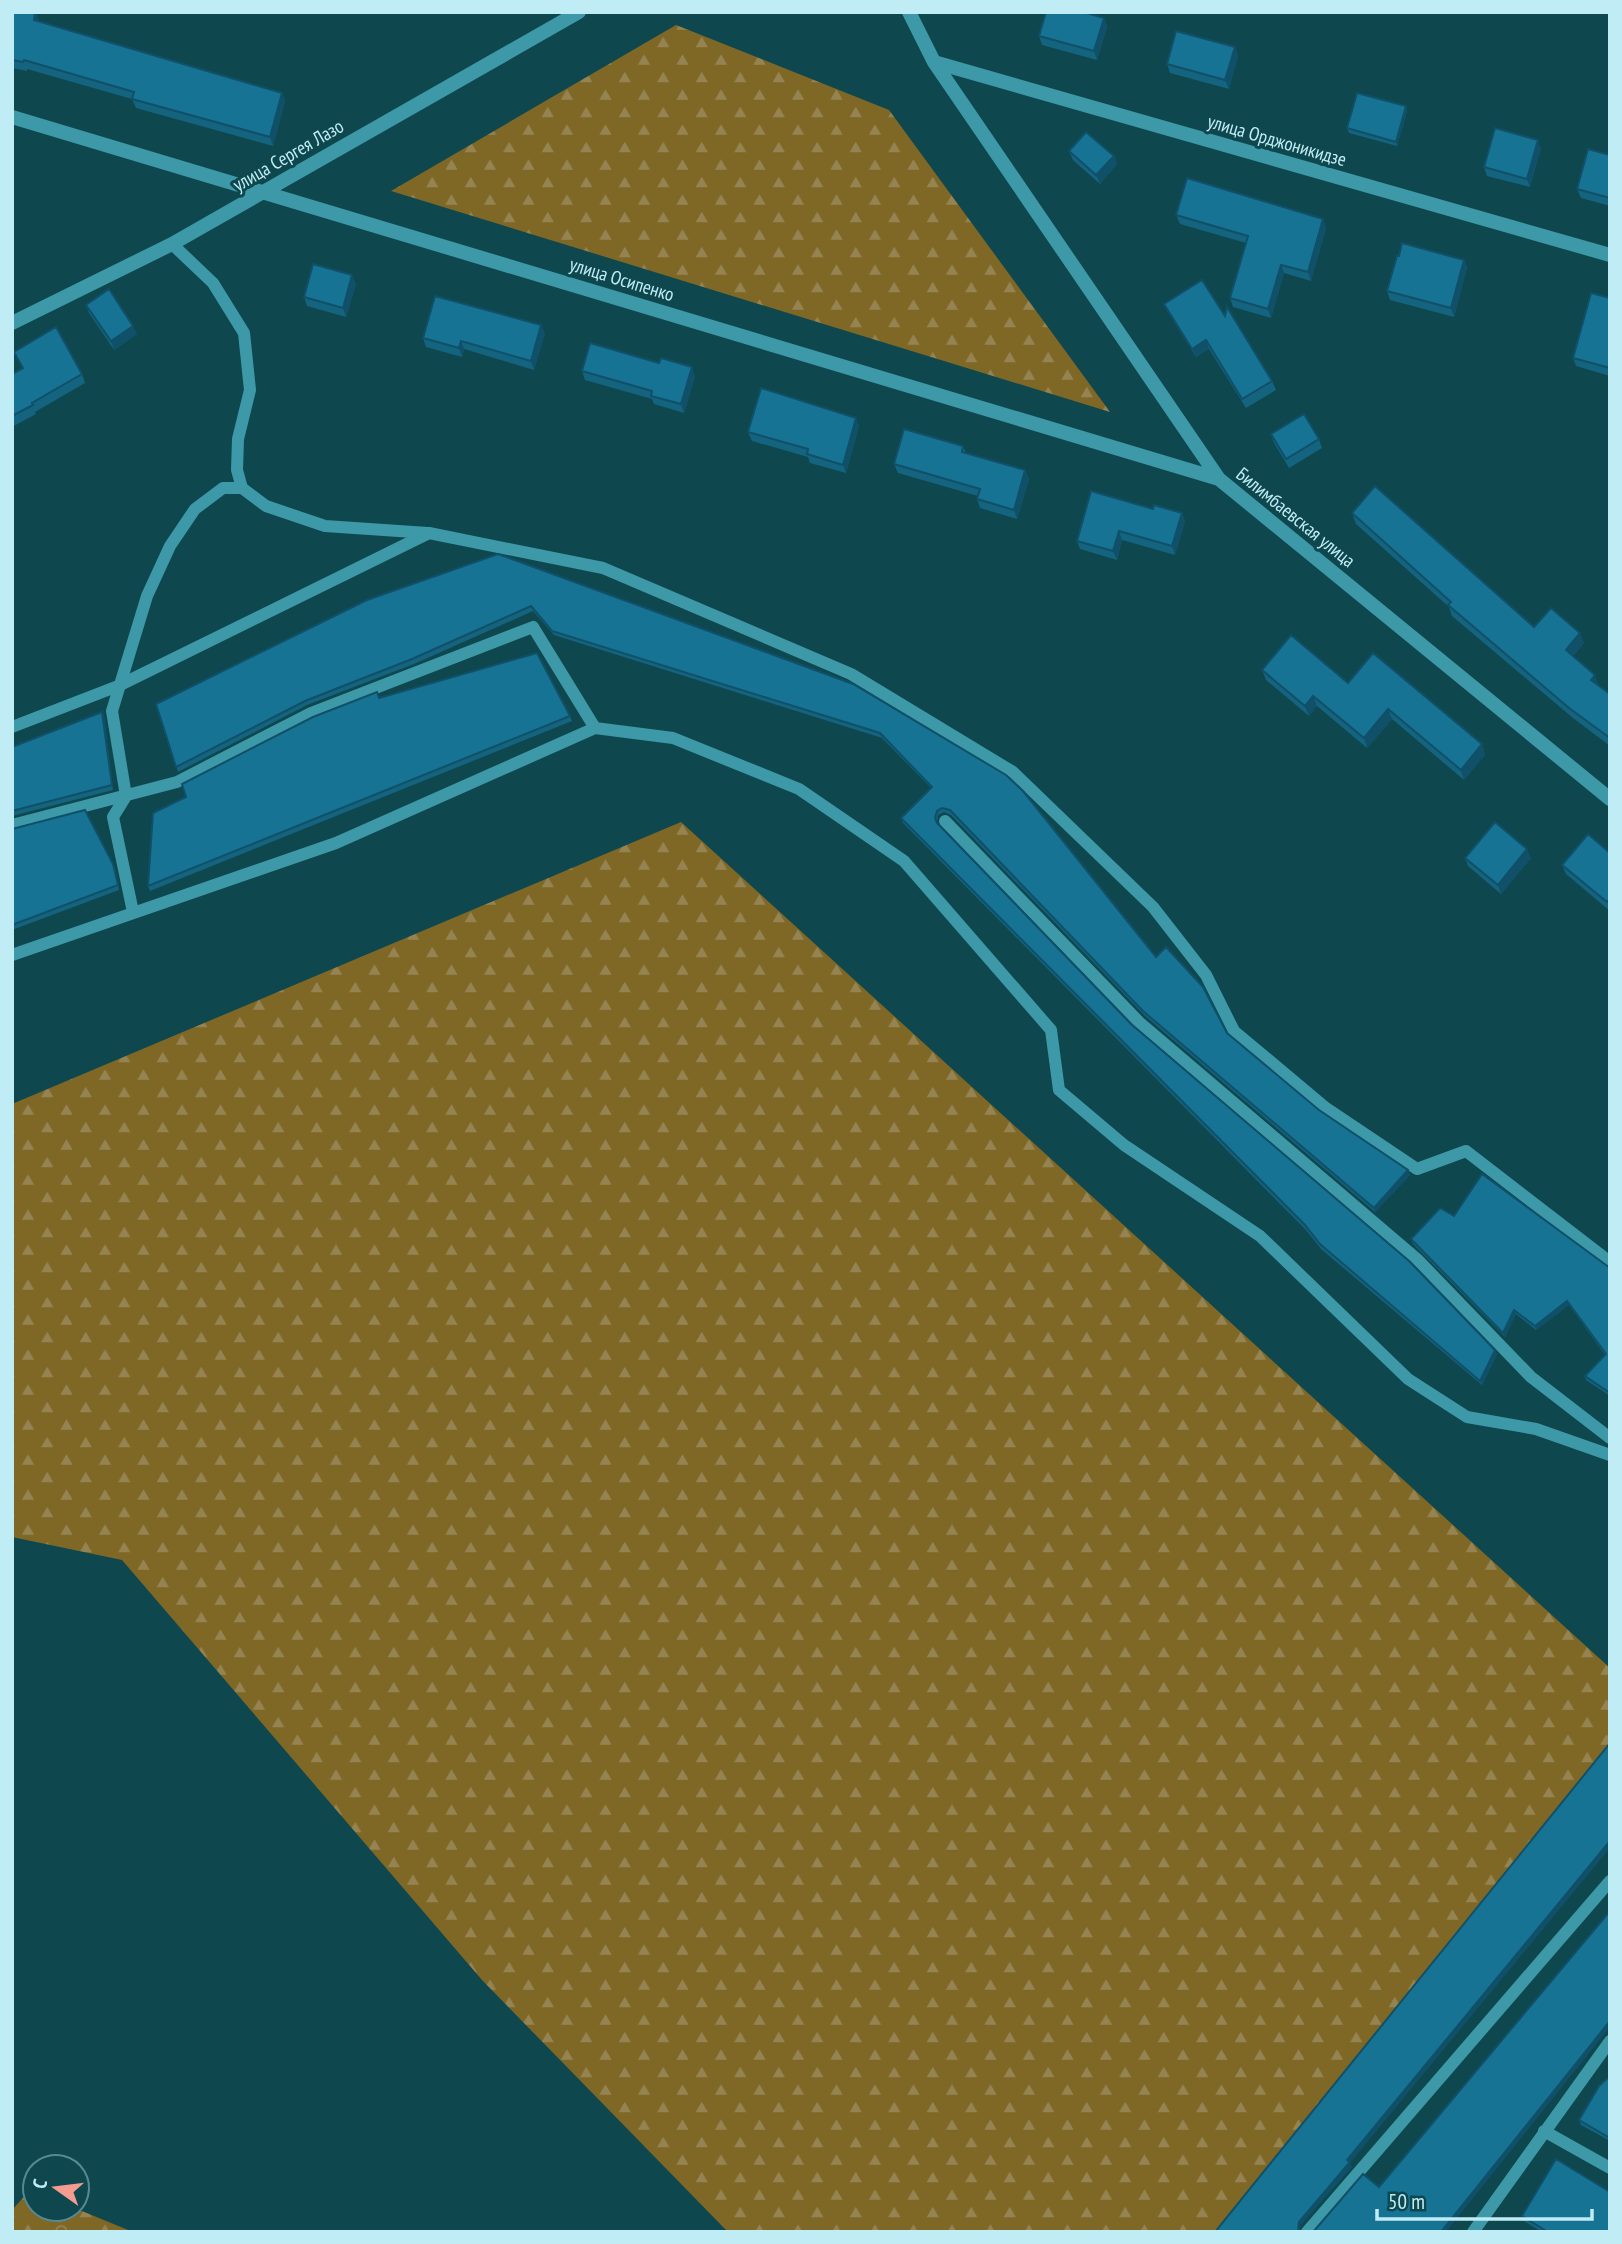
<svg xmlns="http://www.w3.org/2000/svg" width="1622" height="2244" font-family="'PT Sans Narrow',sans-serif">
<defs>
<pattern id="forest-firs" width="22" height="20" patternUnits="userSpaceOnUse" patternTransform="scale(1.75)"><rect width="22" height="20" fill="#7f6726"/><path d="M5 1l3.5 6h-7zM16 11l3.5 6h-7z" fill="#958451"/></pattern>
<pattern id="park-crowns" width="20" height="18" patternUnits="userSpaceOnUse" patternTransform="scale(1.75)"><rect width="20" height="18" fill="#7f6726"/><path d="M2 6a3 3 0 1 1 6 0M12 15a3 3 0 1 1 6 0" fill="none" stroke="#958451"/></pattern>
</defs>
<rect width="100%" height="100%" fill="#0f474f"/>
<!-- forest -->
<path fill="url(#forest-firs)" d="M 676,25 L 889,110 L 1110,412 L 391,191 Z
M 681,822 L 1610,1668 L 1610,1749 L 1218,2232 L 728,2232 L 482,1980 L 122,1560 L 12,1537 L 12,1104 Z
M 30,2190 L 35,2192 L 35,2209 L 77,2209 L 133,2232 L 12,2232 L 12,2210 Z"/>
<!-- park -->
<path fill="url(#park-crowns)" d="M 55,2216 L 92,2232 L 40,2232 Z"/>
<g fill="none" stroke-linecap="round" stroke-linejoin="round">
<!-- lane -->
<path stroke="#3d99a7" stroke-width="12" d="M 172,244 L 213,283 L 244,333 L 250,390 L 238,439 L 237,470 L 242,488
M 12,727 L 118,686 L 429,533 L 603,568 L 851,674 L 1013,772 L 1153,907 L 1206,975 L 1234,1031 L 1326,1108 L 1417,1169 L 1466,1151 L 1610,1262
M 945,821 L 1139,1022 L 1417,1259 L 1531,1377 L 1610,1438
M 12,825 L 177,782 L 311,713 L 533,627 L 595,728
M 133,912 L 113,817 L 126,796 L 112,711 L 147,596 L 170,546 L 195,509 L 223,488 L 242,488 L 266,506 L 325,526 L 428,533
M 12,955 L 336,843 L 595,728 L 673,738 L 799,789 L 904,861 L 1051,1030 L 1059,1090 L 1124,1145 L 1260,1236 L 1408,1379 L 1467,1417 L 1536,1429 L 1610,1455
M 1544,2131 L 1610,2168
M 1307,2232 L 1610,1881
M 1473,2232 L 1610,2041"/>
<!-- street -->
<path stroke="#3d99a7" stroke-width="14" d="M 909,12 L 934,62 L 1219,479 L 1610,799
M 934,62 L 1610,255
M 12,117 L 1219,479
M 12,323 L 172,244 L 579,12"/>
</g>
<!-- wall -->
<path fill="#14637f" d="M 12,12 L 39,21 L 282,93 L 285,101 L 273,146 L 136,108 L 132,99 L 27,69 L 27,71 L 12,68 Z
M 1104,18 L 1107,27 L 1097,60 L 1042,45 L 1039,36 Z
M 1235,47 L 1238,56 L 1229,89 L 1170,73 L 1167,64 Z
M 1406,106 L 1407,111 L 1397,146 L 1349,133 L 1347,128 Z
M 1541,148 L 1530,187 L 1487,176 L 1484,167 Z
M 1069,151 L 1114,156 L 1117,164 L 1100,184 L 1073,160 Z
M 1610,155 L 1610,206 L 1581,198 L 1577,189 Z
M 1176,215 L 1323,219 L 1326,228 L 1311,281 L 1284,273 L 1271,318 L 1233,307 L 1230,298 L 1246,243 L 1180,224 Z
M 1464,260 L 1467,268 L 1454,317 L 1390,300 L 1387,291 Z
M 356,284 L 346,317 L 307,306 L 304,297 Z
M 1610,298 L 1610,376 L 1576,366 L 1573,358 Z
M 1164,304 L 1225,316 L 1272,381 L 1276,390 L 1246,408 L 1209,349 L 1196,357 L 1168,312 Z
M 86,305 L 137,334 L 114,350 L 89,313 Z
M 545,333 L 534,370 L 464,349 L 462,357 L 426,347 L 423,338 Z
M 14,352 L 82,374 L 85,383 L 35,412 L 36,414 L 12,427 L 12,374 L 22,368 Z
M 582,371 L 695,376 L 684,413 L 654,404 L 652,399 L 585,380 Z
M 859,426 L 846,473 L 810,463 L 808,457 L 752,441 L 748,432 Z
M 1271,434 L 1319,439 L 1322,448 L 1289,468 L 1274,443 Z
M 963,446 L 966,453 L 1025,470 L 1029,479 L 1017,519 L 980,508 L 977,499 L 978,496 L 898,473 L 894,464 Z
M 1182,513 L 1185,521 L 1175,555 L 1122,540 L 1117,560 L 1080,549 L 1077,541 Z
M 1352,513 L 1534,627 L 1584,643 L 1573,656 L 1599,686 L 1610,694 L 1610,746 L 1573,718 L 1452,616 L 1449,607 L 1356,524 Z
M 498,554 L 853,684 L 1156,957 L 1227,1033 L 1319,1110 L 1410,1175 L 1375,1212 L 1145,1016 L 951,815 L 944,812 L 938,815 L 937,822 L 1131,1024 L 1497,1354 L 1482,1385 L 1321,1249 L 1306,1230 L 903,823 L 901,818 L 931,788 L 882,738 L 554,635 L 533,611 L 414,664 L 307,705 L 178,772 L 156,704 Z
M 1262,670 L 1348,683 L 1482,744 L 1485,755 L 1464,780 L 1392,719 L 1367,748 L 1317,706 L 1309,716 L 1266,680 Z
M 379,698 L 570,716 L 572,721 L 150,891 L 148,886 L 186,797 Z
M 102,712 L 104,716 L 113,790 L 12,816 L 12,747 Z
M 12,829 L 115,868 L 119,890 L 12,930 Z
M 1610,853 L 1610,911 L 1566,874 L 1562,865 Z
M 1465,858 L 1531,858 L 1501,894 L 1468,866 Z
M 1454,1216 L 1610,1268 L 1610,1396 L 1586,1380 L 1585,1376 L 1605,1355 L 1569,1305 L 1536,1330 L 1516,1314 L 1505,1337 L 1413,1244 L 1411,1239 Z
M 1610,2076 L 1610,2141 L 1581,2125 L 1579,2120 Z
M 1522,2216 L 1610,2232 L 1542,2232 L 1524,2221 Z"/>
<!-- shaded-wall -->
<path fill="#105068" d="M 36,12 L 39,20 L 37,29 L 34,20 Z
M 1104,18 L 1107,27 L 1097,60 L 1094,51 Z
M 1235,47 L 1238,56 L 1229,89 L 1225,80 Z
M 282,93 L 285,101 L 273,146 L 270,137 Z
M 1406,106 L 1407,111 L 1397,146 L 1396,142 Z
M 1538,140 L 1541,148 L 1530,187 L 1527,179 Z
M 1114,156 L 1117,164 L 1100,184 L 1096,175 Z
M 1323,219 L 1326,228 L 1311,281 L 1308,272 Z
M 1464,260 L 1467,268 L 1454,317 L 1451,308 Z
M 1281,265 L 1284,273 L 1271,318 L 1268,309 Z
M 352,275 L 356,284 L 346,317 L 343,308 Z
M 541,325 L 545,333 L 534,370 L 531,361 Z
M 133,326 L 137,334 L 114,350 L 111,341 Z
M 1206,340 L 1209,349 L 1196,357 L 1192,349 Z
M 461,341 L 464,349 L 462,357 L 459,348 Z
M 692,367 L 695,376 L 684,413 L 681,404 Z
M 856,418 L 859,426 L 846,473 L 843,465 Z
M 1025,470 L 1029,479 L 1017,519 L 1014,510 Z
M 1182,513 L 1185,521 L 1175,555 L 1172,546 Z
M 1119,531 L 1122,540 L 1117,560 L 1113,551 Z
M 1580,633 L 1584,643 L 1569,660 L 1566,650 Z
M 1595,675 L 1599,686 L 1591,680 Z
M 1313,696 L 1317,706 L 1309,716 L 1305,706 Z
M 1388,709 L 1392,719 L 1367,748 L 1364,738 Z
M 102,712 L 104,716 L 113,790 L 112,785 Z
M 1482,744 L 1485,755 L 1464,780 L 1461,770 Z
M 1527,849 L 1531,858 L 1501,894 L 1498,885 Z
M 1408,1170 L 1410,1175 L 1375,1212 L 1374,1208 Z
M 1567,1301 L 1569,1305 L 1536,1330 L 1535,1326 Z
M 1514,1310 L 1516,1314 L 1505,1337 L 1503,1333 Z
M 1495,1350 L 1497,1354 L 1482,1385 L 1480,1381 Z
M 1610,1841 L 1610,1848 L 1350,2163 L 1352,2167 L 1300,2226 L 1300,2232 L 1298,2232 L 1299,2222 L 1347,2160 Z
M 1610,2021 L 1610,2027 L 1446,2232 L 1441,2232 Z"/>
<!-- building -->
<path fill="#177394" stroke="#105068" stroke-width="2" d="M 12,12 L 35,12 L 34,20 L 282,93 L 270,137 L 132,99 L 134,92 L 24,60 L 23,62 L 12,60 Z
M 1046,12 L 1083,12 L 1104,18 L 1094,51 L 1039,36 Z
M 1176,31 L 1235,47 L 1225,80 L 1167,64 Z
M 1357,93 L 1406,106 L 1396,142 L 1347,128 Z
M 1495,128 L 1538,140 L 1527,179 L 1484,167 Z
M 1086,132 L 1114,156 L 1096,175 L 1069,151 Z
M 1588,149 L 1610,155 L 1610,198 L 1577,189 Z
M 1187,178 L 1323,219 L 1308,272 L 1281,265 L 1268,309 L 1230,298 L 1248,236 L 1176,215 Z
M 1402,243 L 1464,260 L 1451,308 L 1387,291 L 1397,256 L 1399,256 Z
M 313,264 L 352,275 L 343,308 L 304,297 Z
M 1202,280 L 1225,316 L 1227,307 L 1272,381 L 1242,399 L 1206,340 L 1192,349 L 1164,304 Z
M 109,289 L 133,326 L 111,341 L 86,305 Z
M 1591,293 L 1610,298 L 1610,368 L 1573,358 Z
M 435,296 L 541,325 L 531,361 L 461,341 L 459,348 L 423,338 Z
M 56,327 L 82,374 L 32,403 L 33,405 L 12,416 L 12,374 L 23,368 L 14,352 Z
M 590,343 L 659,363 L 661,358 L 692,367 L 681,404 L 651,396 L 652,391 L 582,371 Z
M 761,388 L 856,418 L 843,465 L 807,454 L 808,449 L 748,432 Z
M 1304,414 L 1319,439 L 1286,459 L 1271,434 Z
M 904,429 L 963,446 L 962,452 L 1025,470 L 1014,510 L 977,499 L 980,489 L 894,464 Z
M 1375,486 L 1534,627 L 1551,608 L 1580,633 L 1566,650 L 1595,675 L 1591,680 L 1610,694 L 1610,738 L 1569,708 L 1448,605 L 1451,602 L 1352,513 Z
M 1091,491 L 1153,509 L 1154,505 L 1182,513 L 1172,546 L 1119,531 L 1113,551 L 1077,541 Z
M 498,554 L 853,684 L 1006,775 L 1023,791 L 1156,957 L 1166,947 L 1203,987 L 1227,1033 L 1319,1110 L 1408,1170 L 1374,1208 L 1143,1011 L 950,810 L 942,808 L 937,811 L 935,818 L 937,823 L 1131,1024 L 1409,1261 L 1495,1350 L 1480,1381 L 1320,1244 L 1305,1225 L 901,818 L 932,787 L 880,733 L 552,631 L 531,606 L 412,659 L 305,701 L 176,767 L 156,704 L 367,600 Z
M 1291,635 L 1348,683 L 1373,653 L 1482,744 L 1461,770 L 1388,709 L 1364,738 L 1313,696 L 1305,706 L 1262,670 Z
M 537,653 L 570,716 L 148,886 L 153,813 L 186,797 L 182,784 L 313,717 L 377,692 L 379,698 Z
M 102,712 L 112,785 L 12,811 L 12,747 Z
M 85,810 L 113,864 L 118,885 L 12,925 L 12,829 Z
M 1495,822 L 1527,849 L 1498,885 L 1465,858 Z
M 1588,834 L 1610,853 L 1610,899 L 1607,902 L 1562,865 Z
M 1482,1174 L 1610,1268 L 1610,1393 L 1585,1376 L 1606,1354 L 1567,1301 L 1535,1326 L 1514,1310 L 1503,1333 L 1411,1239 L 1440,1208 L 1454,1216 Z
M 1610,1743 L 1610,1841 L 1347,2160 L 1350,2162 L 1299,2222 L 1298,2232 L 1215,2232 Z
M 1610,1911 L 1610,2021 L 1441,2232 L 1313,2232 L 1363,2174 L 1379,2187 Z
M 1610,2076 L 1610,2138 L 1579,2120 L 1599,2086 Z
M 1556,2159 L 1610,2192 L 1610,2232 L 1548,2232 L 1522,2216 Z"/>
<g text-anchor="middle" stroke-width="6" stroke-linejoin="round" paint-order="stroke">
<!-- street labels -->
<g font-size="19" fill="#c0edf5" stroke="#0f474f">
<text transform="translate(1277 140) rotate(16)" y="7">улица Орджоникидзе</text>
<text transform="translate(288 155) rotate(-30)" y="7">улица Сергея Лазо</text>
<text transform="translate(622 279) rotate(17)" y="7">улица Осипенко</text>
<text transform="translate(1296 517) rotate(39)" y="7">Билимбаевская улица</text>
</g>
</g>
<!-- border -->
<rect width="1622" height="2244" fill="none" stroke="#c0edf5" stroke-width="28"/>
<!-- north arrow -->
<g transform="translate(56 2188) rotate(284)"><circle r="33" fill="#0f474f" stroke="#568991" stroke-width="2"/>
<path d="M0-5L12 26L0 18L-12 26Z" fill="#f59c90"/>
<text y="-10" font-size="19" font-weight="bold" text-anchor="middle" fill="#c0edf5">С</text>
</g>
<!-- scale -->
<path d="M1377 2209v10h215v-10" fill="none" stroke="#c0edf5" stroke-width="3.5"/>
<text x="1388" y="2209" font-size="21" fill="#c0edf5" stroke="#0f474f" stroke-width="5" paint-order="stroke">50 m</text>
</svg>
